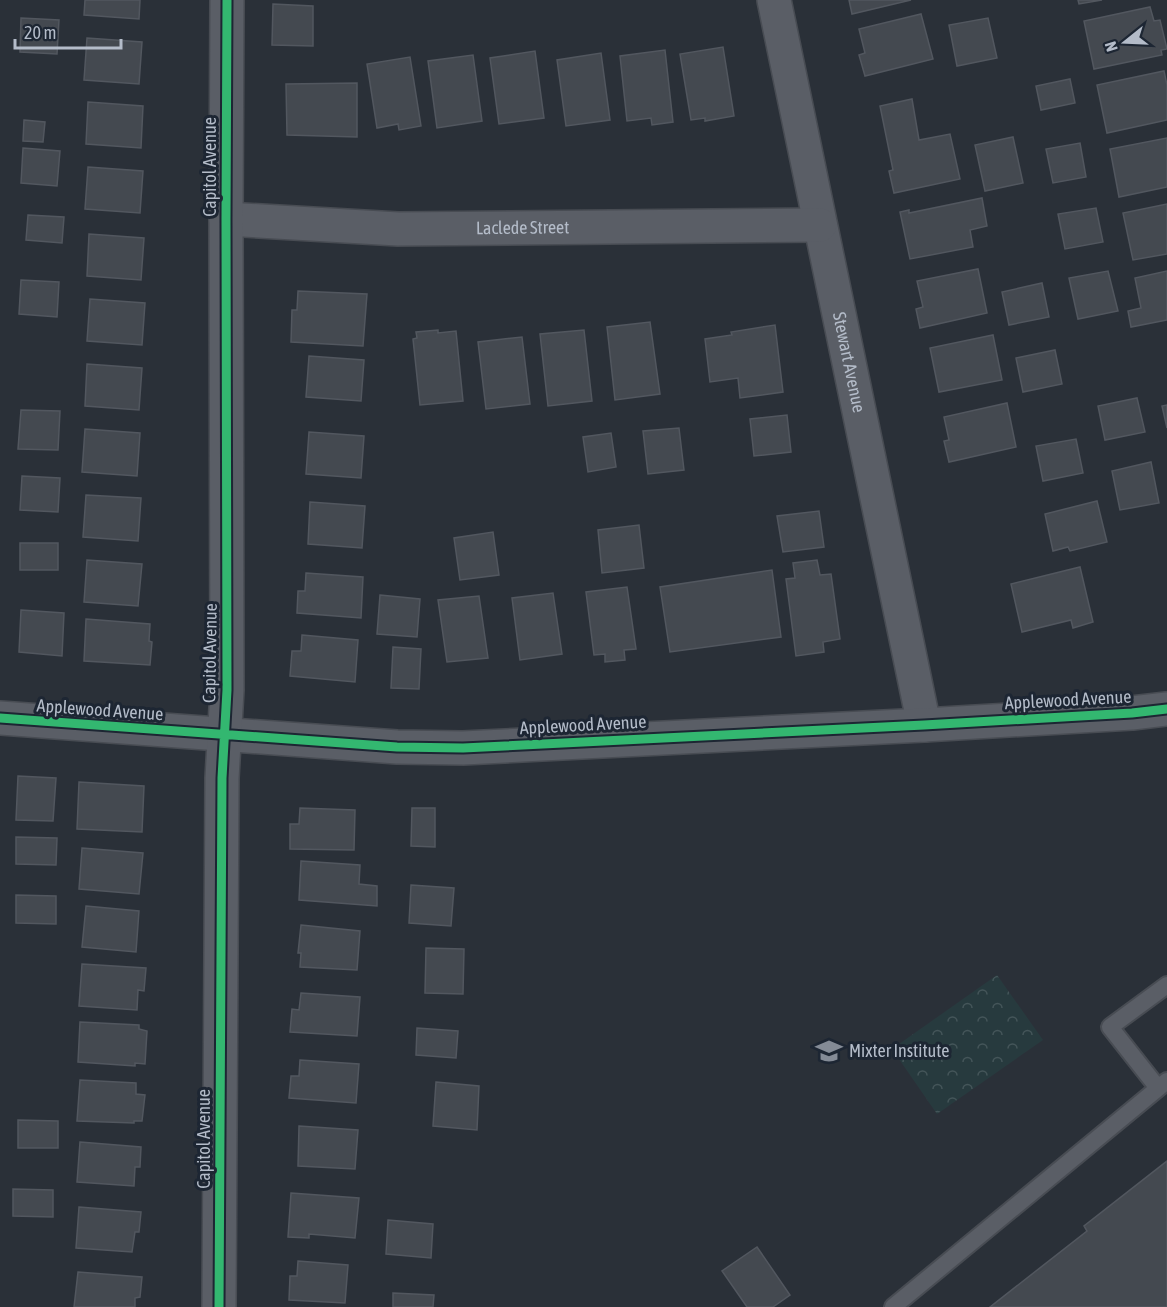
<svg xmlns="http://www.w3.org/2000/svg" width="1167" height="1307" font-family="'Asap Condensed',sans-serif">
<defs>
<pattern id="park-crowns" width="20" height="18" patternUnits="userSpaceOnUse" patternTransform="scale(1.5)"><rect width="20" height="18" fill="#273a3e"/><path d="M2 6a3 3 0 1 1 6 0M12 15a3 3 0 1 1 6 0" fill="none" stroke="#445559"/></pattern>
</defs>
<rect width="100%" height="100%" fill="#2a3038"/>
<!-- park -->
<path fill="url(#park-crowns)" d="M 997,975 L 1043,1040 L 937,1114 L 892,1049 Z"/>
<!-- building -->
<path fill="#444950" stroke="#52575f" stroke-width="1.5" d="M 85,0 L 140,0 L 139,19 L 84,15 Z
M 849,0 L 911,0 L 852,14 Z
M 1078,0 L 1102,0 L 1079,4 Z
M 273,4 L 313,6 L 313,46 L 272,45 Z
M 1150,7 L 1154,21 L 1160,20 L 1167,49 L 1161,50 L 1162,55 L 1094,69 L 1084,21 Z
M 921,14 L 933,59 L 865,76 L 859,55 L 865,53 L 859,29 Z
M 21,18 L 59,20 L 57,54 L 20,52 Z
M 988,18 L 997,58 L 957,66 L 949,25 Z
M 87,38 L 142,42 L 139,84 L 84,80 Z
M 723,47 L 734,116 L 705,121 L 705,118 L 691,120 L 680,54 Z
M 665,50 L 673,122 L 652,125 L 651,118 L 627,121 L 620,56 Z
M 535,51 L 544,118 L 499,124 L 490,58 Z
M 601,53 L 610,120 L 566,126 L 557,60 Z
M 473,55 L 482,121 L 437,128 L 428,61 Z
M 410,57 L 421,126 L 399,130 L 398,124 L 377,128 L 367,64 Z
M 1164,71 L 1167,85 L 1167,120 L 1107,133 L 1097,85 Z
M 1070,79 L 1075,103 L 1041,110 L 1036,86 Z
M 357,83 L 357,137 L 287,135 L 286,84 Z
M 912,99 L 919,140 L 950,134 L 960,179 L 894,193 L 889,171 L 893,170 L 880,106 Z
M 88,102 L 143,106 L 141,148 L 86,144 Z
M 24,120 L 45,122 L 43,142 L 23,141 Z
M 1013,137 L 1023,183 L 985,191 L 975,145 Z
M 1167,138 L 1167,187 L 1119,197 L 1110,149 Z
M 1080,143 L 1086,177 L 1053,183 L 1046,149 Z
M 23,148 L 60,151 L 57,186 L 21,183 Z
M 88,167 L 143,171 L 140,213 L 85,209 Z
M 982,198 L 987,226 L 970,230 L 973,247 L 910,259 L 900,212 L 909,210 L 909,213 Z
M 1167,204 L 1167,254 L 1133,260 L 1123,213 Z
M 1096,208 L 1103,242 L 1065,249 L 1058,214 Z
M 28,215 L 64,217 L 62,243 L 26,240 Z
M 89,234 L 144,238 L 141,280 L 87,276 Z
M 978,269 L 987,313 L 920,328 L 916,309 L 923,307 L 917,281 Z
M 1108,271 L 1118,311 L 1078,319 L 1069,278 Z
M 1167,271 L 1167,320 L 1131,327 L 1128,311 L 1141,308 L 1135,278 Z
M 21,280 L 59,282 L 57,317 L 19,314 Z
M 1042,283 L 1049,317 L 1009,325 L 1002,292 Z
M 298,291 L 367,294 L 363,346 L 291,342 L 292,310 L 297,310 Z
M 90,299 L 145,303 L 142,345 L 87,341 Z
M 650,322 L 660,394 L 615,400 L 607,327 Z
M 775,325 L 783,392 L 740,398 L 738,378 L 710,382 L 705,339 L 732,335 L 731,332 Z
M 438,330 L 438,333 L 456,331 L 463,401 L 420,405 L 413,339 L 417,338 L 416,332 Z
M 584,330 L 592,401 L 548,406 L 540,334 Z
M 993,335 L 1002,380 L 939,392 L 930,348 Z
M 522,337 L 530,404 L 486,409 L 478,342 Z
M 1055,350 L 1062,384 L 1023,392 L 1016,358 Z
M 309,356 L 364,360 L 361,401 L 306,397 Z
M 87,364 L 142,368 L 139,410 L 85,406 Z
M 1137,398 L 1145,432 L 1105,440 L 1098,406 Z
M 1007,403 L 1016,447 L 949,462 L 944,441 L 949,440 L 944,417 Z
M 1167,405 L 1167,428 L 1162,406 Z
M 21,410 L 60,411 L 58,450 L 18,449 Z
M 787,415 L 791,452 L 754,456 L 750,419 Z
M 679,428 L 684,470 L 648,474 L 643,431 Z
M 85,429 L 140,433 L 137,476 L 82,472 Z
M 309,432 L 364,436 L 361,478 L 306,474 Z
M 611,433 L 616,467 L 588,472 L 583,437 Z
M 1076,439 L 1083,473 L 1043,481 L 1036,446 Z
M 1151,462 L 1159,503 L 1120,510 L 1112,471 Z
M 22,476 L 60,478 L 58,512 L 20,510 Z
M 86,495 L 141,498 L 138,541 L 83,537 Z
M 1097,501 L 1107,542 L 1070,551 L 1068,547 L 1053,551 L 1045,514 Z
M 310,502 L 365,506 L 362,548 L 308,544 Z
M 819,511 L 824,547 L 783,552 L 777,516 Z
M 639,525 L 644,568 L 602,573 L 598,530 Z
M 493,532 L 499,575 L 460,580 L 454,538 Z
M 20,543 L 58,543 L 58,570 L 20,570 Z
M 87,560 L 142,564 L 138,606 L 84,602 Z
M 817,560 L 820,575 L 831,574 L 840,639 L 823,642 L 824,652 L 796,656 L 786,579 L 795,578 L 793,563 Z
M 1080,567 L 1093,622 L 1073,628 L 1071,620 L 1022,632 L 1011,584 Z
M 772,570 L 781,637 L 670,652 L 660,587 Z
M 306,573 L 363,577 L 361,618 L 297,613 L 298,591 L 305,591 Z
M 627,587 L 636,649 L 624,650 L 625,660 L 605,662 L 605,654 L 594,655 L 586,592 Z
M 553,593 L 562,654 L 520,660 L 512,598 Z
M 380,595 L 420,599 L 417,637 L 377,634 Z
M 479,596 L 488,658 L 447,662 L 438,600 Z
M 21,610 L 64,613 L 62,656 L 19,652 Z
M 86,619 L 150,624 L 149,641 L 152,642 L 150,665 L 84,661 Z
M 302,635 L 358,640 L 355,682 L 290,676 L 292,651 L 301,651 Z
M 393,647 L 421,649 L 419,689 L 391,688 Z
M 18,776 L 56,778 L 53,821 L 16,820 Z
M 79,782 L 144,786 L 142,832 L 77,829 Z
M 300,808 L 355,810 L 354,850 L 290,849 L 290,824 L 299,824 Z
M 412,808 L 435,808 L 435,847 L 411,846 Z
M 16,837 L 57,838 L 56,865 L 16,864 Z
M 82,848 L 143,853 L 139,894 L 79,889 Z
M 301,861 L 360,865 L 359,884 L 377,886 L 377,906 L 299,900 Z
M 411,885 L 454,888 L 451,926 L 409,923 Z
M 16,895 L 56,896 L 56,924 L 16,923 Z
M 86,906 L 139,911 L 136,952 L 82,947 Z
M 301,925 L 360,931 L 357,970 L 300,967 L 301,953 L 298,953 Z
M 426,948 L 464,949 L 463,994 L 425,993 Z
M 82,964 L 146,968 L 144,991 L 138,990 L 137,1010 L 79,1006 Z
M 301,993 L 360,997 L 357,1036 L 290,1032 L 292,1009 L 299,1010 Z
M 80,1022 L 139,1025 L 139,1029 L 147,1031 L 145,1064 L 135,1063 L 135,1066 L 78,1062 Z
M 417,1028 L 458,1031 L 456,1058 L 416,1055 Z
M 300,1060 L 359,1064 L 356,1103 L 289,1098 L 291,1076 L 299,1076 Z
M 80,1080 L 136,1083 L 136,1094 L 145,1095 L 142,1121 L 134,1121 L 134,1123 L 77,1121 Z
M 436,1082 L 479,1086 L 477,1130 L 433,1126 Z
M 18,1120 L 58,1121 L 58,1148 L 18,1148 Z
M 299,1126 L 358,1130 L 355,1169 L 298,1166 Z
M 80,1142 L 141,1147 L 140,1167 L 135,1167 L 134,1186 L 77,1182 Z
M 1167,1161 L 1167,1307 L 990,1307 L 1087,1231 L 1084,1226 Z
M 13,1189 L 53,1190 L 53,1217 L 13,1216 Z
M 291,1193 L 359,1198 L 355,1238 L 309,1234 L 309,1238 L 288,1237 Z
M 79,1207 L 141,1212 L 139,1232 L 135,1232 L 132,1252 L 76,1248 Z
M 388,1220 L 433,1224 L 431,1258 L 386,1254 Z
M 757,1247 L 790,1295 L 773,1307 L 747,1307 L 722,1271 Z
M 298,1261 L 348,1265 L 345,1303 L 289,1300 L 290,1276 L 297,1276 Z
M 78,1272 L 142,1277 L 140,1297 L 135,1298 L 135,1307 L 74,1307 Z
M 393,1293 L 434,1295 L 433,1307 L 393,1307 Z"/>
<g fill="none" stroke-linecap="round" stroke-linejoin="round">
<defs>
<path id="lane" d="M 1158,1088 L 1110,1027 L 1167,985
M 893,1307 L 1167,1081"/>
<g id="street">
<path id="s1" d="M 774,0 L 924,725"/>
<path id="s2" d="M 226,219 L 398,229 L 820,225"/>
<path d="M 0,718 L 397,747 L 463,748 L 924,725 L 1132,713 L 1167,709"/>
<path d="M 219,1307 L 222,778 L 227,690 L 226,219 L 227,0"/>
</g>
</defs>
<!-- lane casing -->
<use href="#lane" stroke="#484c53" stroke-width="20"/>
<!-- street casing -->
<use href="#street" stroke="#484c53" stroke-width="36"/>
<!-- lane -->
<use href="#lane" stroke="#5a5e66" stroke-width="16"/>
<!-- street -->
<use href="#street" stroke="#5a5e66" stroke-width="33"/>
<defs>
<path id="cycleway" d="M 0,718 L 397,747 L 463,748 L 924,725 L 1132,713 L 1167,709
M 219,1307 L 222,778 L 227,690 L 226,219 L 227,0"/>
</defs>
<!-- cycleway casing -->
<use href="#cycleway" stroke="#1d2633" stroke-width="13"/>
<!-- cycleway -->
<use href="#cycleway" stroke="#33b770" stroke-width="9"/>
</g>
<!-- icons -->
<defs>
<symbol id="school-bare" viewBox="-9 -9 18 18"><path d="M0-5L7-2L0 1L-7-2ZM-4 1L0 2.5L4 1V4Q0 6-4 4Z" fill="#848b96" stroke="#1d2633" stroke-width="2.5" paint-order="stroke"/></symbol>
</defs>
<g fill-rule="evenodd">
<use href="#school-bare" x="810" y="1032" width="38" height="38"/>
</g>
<g text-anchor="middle" stroke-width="6" stroke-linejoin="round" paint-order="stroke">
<!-- street labels -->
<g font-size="18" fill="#b4bcc9" stroke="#1d2633">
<text transform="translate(210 167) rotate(-90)" y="6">Capitol Avenue</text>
<text dy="6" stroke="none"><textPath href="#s2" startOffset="297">Laclede Street</textPath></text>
<text dy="6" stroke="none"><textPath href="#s1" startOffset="370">Stewart Avenue</textPath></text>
<text transform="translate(210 653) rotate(-89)" y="6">Capitol Avenue</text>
<text transform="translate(1068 700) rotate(-3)" y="6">Applewood Avenue</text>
<text transform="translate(100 710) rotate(4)" y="6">Applewood Avenue</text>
<text transform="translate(583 725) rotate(-3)" y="6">Applewood Avenue</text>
<text transform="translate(204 1139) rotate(-90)" y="6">Capitol Avenue</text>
</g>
<!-- poi labels -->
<g font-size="18" fill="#b4bcc9" stroke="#1d2633" text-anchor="start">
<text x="849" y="1057">Mixter Institute</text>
</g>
</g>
<!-- north arrow -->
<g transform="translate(1125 42) rotate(252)" stroke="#1d2633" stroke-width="4.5" paint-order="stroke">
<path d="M0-4.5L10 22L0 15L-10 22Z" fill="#b4bcc9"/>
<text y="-9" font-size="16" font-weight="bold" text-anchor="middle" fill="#b4bcc9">N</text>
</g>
<!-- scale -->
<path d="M15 39v9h106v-9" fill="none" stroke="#b4bcc9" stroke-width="3"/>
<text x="24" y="39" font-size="18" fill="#b4bcc9" stroke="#1d2633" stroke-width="4.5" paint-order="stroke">20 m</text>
</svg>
